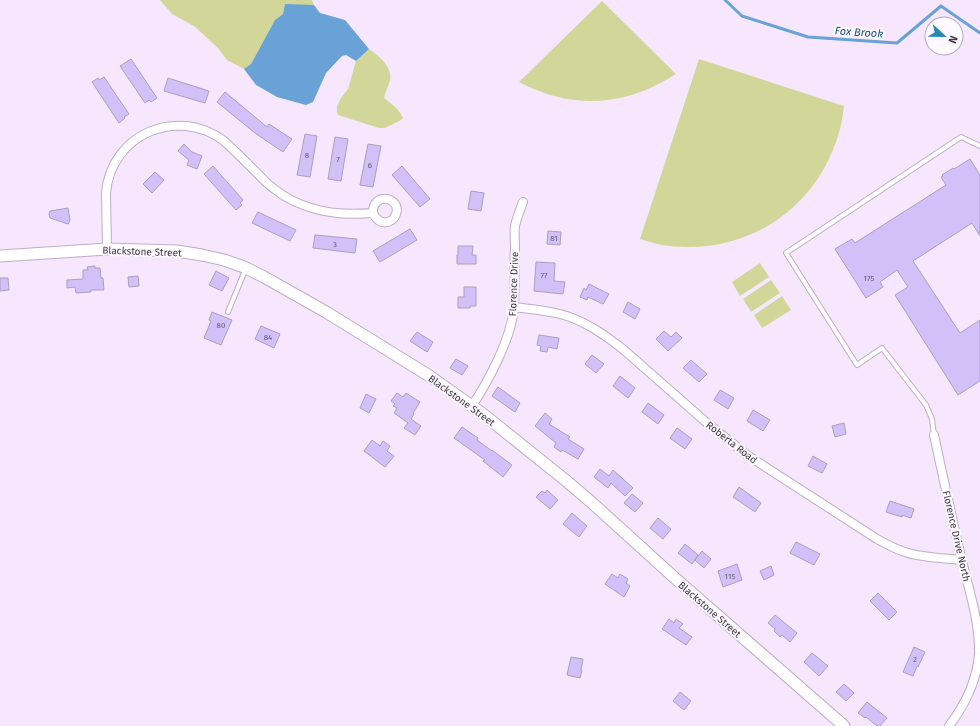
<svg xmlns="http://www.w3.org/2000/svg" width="980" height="726" font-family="'Fira Sans',sans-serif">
<rect width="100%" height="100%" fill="#f7e7fe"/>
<!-- green -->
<path fill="#d2d799" d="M 160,0 L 312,0 L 314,5 L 285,5 L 283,14 L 275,20 L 251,64 L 244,69 L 227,60 L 218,48 L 194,26 L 172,14 Z
M 602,1 L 676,74 C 625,107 572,110 519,82 Z
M 369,49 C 379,56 393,67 390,80 C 389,86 385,92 384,98 C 392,104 399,109 403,118 L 401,120 L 385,128 L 379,128 L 338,115 L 337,111 L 337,106 L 341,98 L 348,89 L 356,61 Z
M 699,59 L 844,106 C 843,116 841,127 838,136 C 817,204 756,249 685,247 C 669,247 655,244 640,239 Z
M 760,263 L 769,277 L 740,296 L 732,282 Z
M 771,280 L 780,293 L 751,312 L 743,299 Z
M 782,296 L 791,310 L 762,328 L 754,315 Z"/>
<!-- water -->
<path fill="#69a2d7" d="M 285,4 L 314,5 L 320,13 L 345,20 L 369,49 L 356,61 L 346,55 L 342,56 L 326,73 L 313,102 L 306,105 L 277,97 L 256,85 L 244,69 L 251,64 L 275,20 L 283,14 Z"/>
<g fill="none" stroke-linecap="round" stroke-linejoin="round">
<!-- stream -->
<path stroke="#69a2d7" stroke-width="3" d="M 725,0 L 742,16 L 808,37 L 897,43 L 941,6 L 980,33"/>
</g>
<!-- building -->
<path fill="#d4c0f8" stroke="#aa9fbe" d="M 131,59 L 157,98 L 151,102 L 149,100 L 145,103 L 120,66 Z
M 104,77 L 129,114 L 124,117 L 125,118 L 119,123 L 92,82 L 98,78 L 99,80 Z
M 168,78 L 209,91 L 205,103 L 164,91 Z
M 225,92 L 267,127 L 269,124 L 292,139 L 283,152 L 255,133 L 217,102 Z
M 305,134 L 317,136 L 310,177 L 297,175 Z
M 335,137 L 348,139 L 341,181 L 328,179 Z
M 184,144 L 192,152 L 202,156 L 197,169 L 187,165 L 189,160 L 178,151 Z
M 368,144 L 381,146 L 373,187 L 360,185 Z
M 970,159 L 980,175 L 980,236 L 972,223 L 913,261 L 960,333 L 980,320 L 980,381 L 958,395 L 895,295 L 908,287 L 897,270 L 880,282 L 883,287 L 866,298 L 835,249 L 852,239 L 855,243 L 946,185 L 941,177 L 943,176 L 942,175 L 953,168 L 954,169 Z
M 213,166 L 243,200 L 240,203 L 242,205 L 236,210 L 204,174 Z
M 402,166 L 430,199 L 420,207 L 392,175 Z
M 155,172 L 164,180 L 152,193 L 143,184 Z
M 471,191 L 484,193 L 481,211 L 468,209 Z
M 68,208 L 70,220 L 68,224 L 50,218 L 49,214 L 50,211 Z
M 258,212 L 296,230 L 290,241 L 252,223 Z
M 410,229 L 417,240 L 380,262 L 373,251 Z
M 548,231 L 561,232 L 560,245 L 547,244 Z
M 315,235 L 357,239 L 355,253 L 313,248 Z
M 458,246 L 473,246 L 472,255 L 476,255 L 476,264 L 457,264 L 457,255 L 458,255 Z
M 536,262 L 555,263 L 554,281 L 565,282 L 563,294 L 534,291 Z
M 95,266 L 95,268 L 100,268 L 101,278 L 103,278 L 104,290 L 91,290 L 91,292 L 76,293 L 75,287 L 67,288 L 67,280 L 83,279 L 83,270 L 88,270 L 87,267 Z
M 216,271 L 229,278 L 222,291 L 209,285 Z
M 138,276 L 139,286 L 129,287 L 128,277 Z
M 0,278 L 8,278 L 9,290 L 0,291 Z
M 589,284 L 609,294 L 603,304 L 588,297 L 587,300 L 580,297 L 584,288 L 586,290 Z
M 464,287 L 476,287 L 476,306 L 470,306 L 470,308 L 458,308 L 458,297 L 464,297 Z
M 628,302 L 640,309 L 635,319 L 623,312 Z
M 212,312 L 232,320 L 221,345 L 204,338 L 211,321 L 209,320 Z
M 261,326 L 280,334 L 274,348 L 255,339 Z
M 664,331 L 671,337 L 676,332 L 682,338 L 668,351 L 656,339 Z
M 417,332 L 433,342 L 427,352 L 410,341 Z
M 539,335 L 559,338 L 557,349 L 548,347 L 547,352 L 540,351 L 541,346 L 537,345 Z
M 592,355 L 604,364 L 596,373 L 585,364 Z
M 456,359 L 468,366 L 462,375 L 450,368 Z
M 691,360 L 707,374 L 699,382 L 683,368 Z
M 620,376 L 635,388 L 628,398 L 613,386 Z
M 498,387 L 520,403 L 515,412 L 492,396 Z
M 720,390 L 734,398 L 728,409 L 714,400 Z
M 397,393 L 403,397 L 406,393 L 420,402 L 413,413 L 414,414 L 411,419 L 421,426 L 415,435 L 404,428 L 408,423 L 394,413 L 397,408 L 393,406 L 395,404 L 391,401 Z
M 366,394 L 376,399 L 369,413 L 360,408 Z
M 648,403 L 664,415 L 658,424 L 642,412 Z
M 753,410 L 770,420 L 763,431 L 747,421 Z
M 545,413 L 552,419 L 549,424 L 570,437 L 568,439 L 584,449 L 578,459 L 562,450 L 561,452 L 554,447 L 556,443 L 535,426 Z
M 844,423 L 846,434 L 835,437 L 832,426 Z
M 462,427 L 478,438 L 477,440 L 492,451 L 492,450 L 512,465 L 503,477 L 483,461 L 485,460 L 454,438 Z
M 677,428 L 692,439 L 685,449 L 670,438 Z
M 372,440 L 380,446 L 383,441 L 390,446 L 387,451 L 394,456 L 385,467 L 364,451 Z
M 813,456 L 827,464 L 822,473 L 808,466 Z
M 600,469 L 609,476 L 613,470 L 633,488 L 625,496 L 611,483 L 608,488 L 594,477 Z
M 739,487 L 761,503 L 755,512 L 733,497 Z
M 547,490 L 558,500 L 550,509 L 536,497 L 542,491 L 545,493 Z
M 632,494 L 643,503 L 635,512 L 624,503 Z
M 890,501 L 914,509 L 911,518 L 902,515 L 902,517 L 886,512 Z
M 572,513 L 587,526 L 579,537 L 563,524 Z
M 658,518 L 671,529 L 663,539 L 650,528 Z
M 796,542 L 820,554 L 814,565 L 790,553 Z
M 685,544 L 698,555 L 692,564 L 678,553 Z
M 702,551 L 711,559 L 704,568 L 695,560 Z
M 737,564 L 742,580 L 723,587 L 718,571 Z
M 771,566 L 774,575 L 764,580 L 760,571 Z
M 612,574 L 618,578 L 620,574 L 628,579 L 626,583 L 630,586 L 624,597 L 605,584 Z
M 878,593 L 897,612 L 889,620 L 870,601 Z
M 775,615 L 797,633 L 790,642 L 782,635 L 780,637 L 774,631 L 775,629 L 768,623 Z
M 669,619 L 674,623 L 676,619 L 683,624 L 679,628 L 692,637 L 686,645 L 662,629 Z
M 914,647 L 925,652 L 918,667 L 917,666 L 913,676 L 903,672 Z
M 812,653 L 828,666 L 819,676 L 804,662 Z
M 571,657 L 583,659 L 581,670 L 582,670 L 580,678 L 567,675 Z
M 844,684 L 854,693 L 846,701 L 836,692 Z
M 680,692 L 691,701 L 684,710 L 673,701 Z
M 867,702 L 887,718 L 880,726 L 877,726 L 866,717 L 865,718 L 858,713 Z"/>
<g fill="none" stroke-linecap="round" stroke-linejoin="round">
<defs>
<path id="service" d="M 228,312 L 246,268
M 934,435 L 932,419 L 926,405 L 882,348 L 857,365 L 786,253 L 961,137 L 980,146"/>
<path id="minor" d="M 107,249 L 106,193 C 111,134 177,106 224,141 C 235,151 246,162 257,173 C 262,178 267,184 273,188 C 301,211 339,216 373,213 C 376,220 383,225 390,221 C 393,220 395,217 396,214 C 402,197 372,191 373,213
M 514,307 C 529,309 545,310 560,314 C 584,320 605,335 624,350 L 707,423 L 747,455 L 877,539 C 886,544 895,549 905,552 C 923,558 943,558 962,560
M 472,406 C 489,380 511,339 514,308 C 515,288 514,267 515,247 C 515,240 514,232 515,226 C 517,217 520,210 523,202
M 934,435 C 943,477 952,519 962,561 C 969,589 980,624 979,654 C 977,680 965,705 949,726"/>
<path id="secondary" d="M 0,256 L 107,249 L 177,251 L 202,255 L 224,260 L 244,267 L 264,277 L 326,312 L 428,375 L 483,414 L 564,479 L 590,501 L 676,579 L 844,726"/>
</defs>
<!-- service casing -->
<use href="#service" stroke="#bfacc8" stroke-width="6"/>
<!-- minor casing -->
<use href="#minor" stroke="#bfacc8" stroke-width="10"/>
<!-- secondary casing -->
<use href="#secondary" stroke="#bfacc8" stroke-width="13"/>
<!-- service -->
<use href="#service" stroke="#fff" stroke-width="4"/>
<!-- minor -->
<use href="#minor" stroke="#fff" stroke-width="8"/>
<!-- secondary -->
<use href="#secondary" stroke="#fff" stroke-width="11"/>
</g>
<g text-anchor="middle" stroke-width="4" stroke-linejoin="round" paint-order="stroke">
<!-- number labels -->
<g font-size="8" fill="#645870">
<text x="307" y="158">8</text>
<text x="338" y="162">7</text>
<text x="370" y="168">6</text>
<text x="554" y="241">81</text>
<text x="335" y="247">3</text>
<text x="544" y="278">77</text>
<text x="869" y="281">175</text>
<text x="221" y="328">80</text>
<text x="268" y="340">84</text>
<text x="730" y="579">115</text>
<text x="915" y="662">2</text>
</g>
<!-- street labels -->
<g font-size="10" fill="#3e3642" stroke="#fdf9ff">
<text transform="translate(142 251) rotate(2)" y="4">Blackstone Street</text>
<text transform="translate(513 284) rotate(-88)" y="4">Florence Drive</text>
<text transform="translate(462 400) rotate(36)" y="4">Blackstone Street</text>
<text transform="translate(732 442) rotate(38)" y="4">Roberta Road</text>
<text transform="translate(957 536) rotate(77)" y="4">Florence Drive North</text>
<text transform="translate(710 609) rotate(41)" y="4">Blackstone Street</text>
</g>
<!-- water labels -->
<g font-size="11" font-style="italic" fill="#165487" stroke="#fdf9ff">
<text transform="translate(859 32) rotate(4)" y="4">Fox Brook</text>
</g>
</g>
<!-- north arrow -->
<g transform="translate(944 36) rotate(112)"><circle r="19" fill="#fdf9ff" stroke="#b1abb3"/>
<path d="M0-3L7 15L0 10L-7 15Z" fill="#248ab3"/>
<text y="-6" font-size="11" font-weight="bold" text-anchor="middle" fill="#3e3642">N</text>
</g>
</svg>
